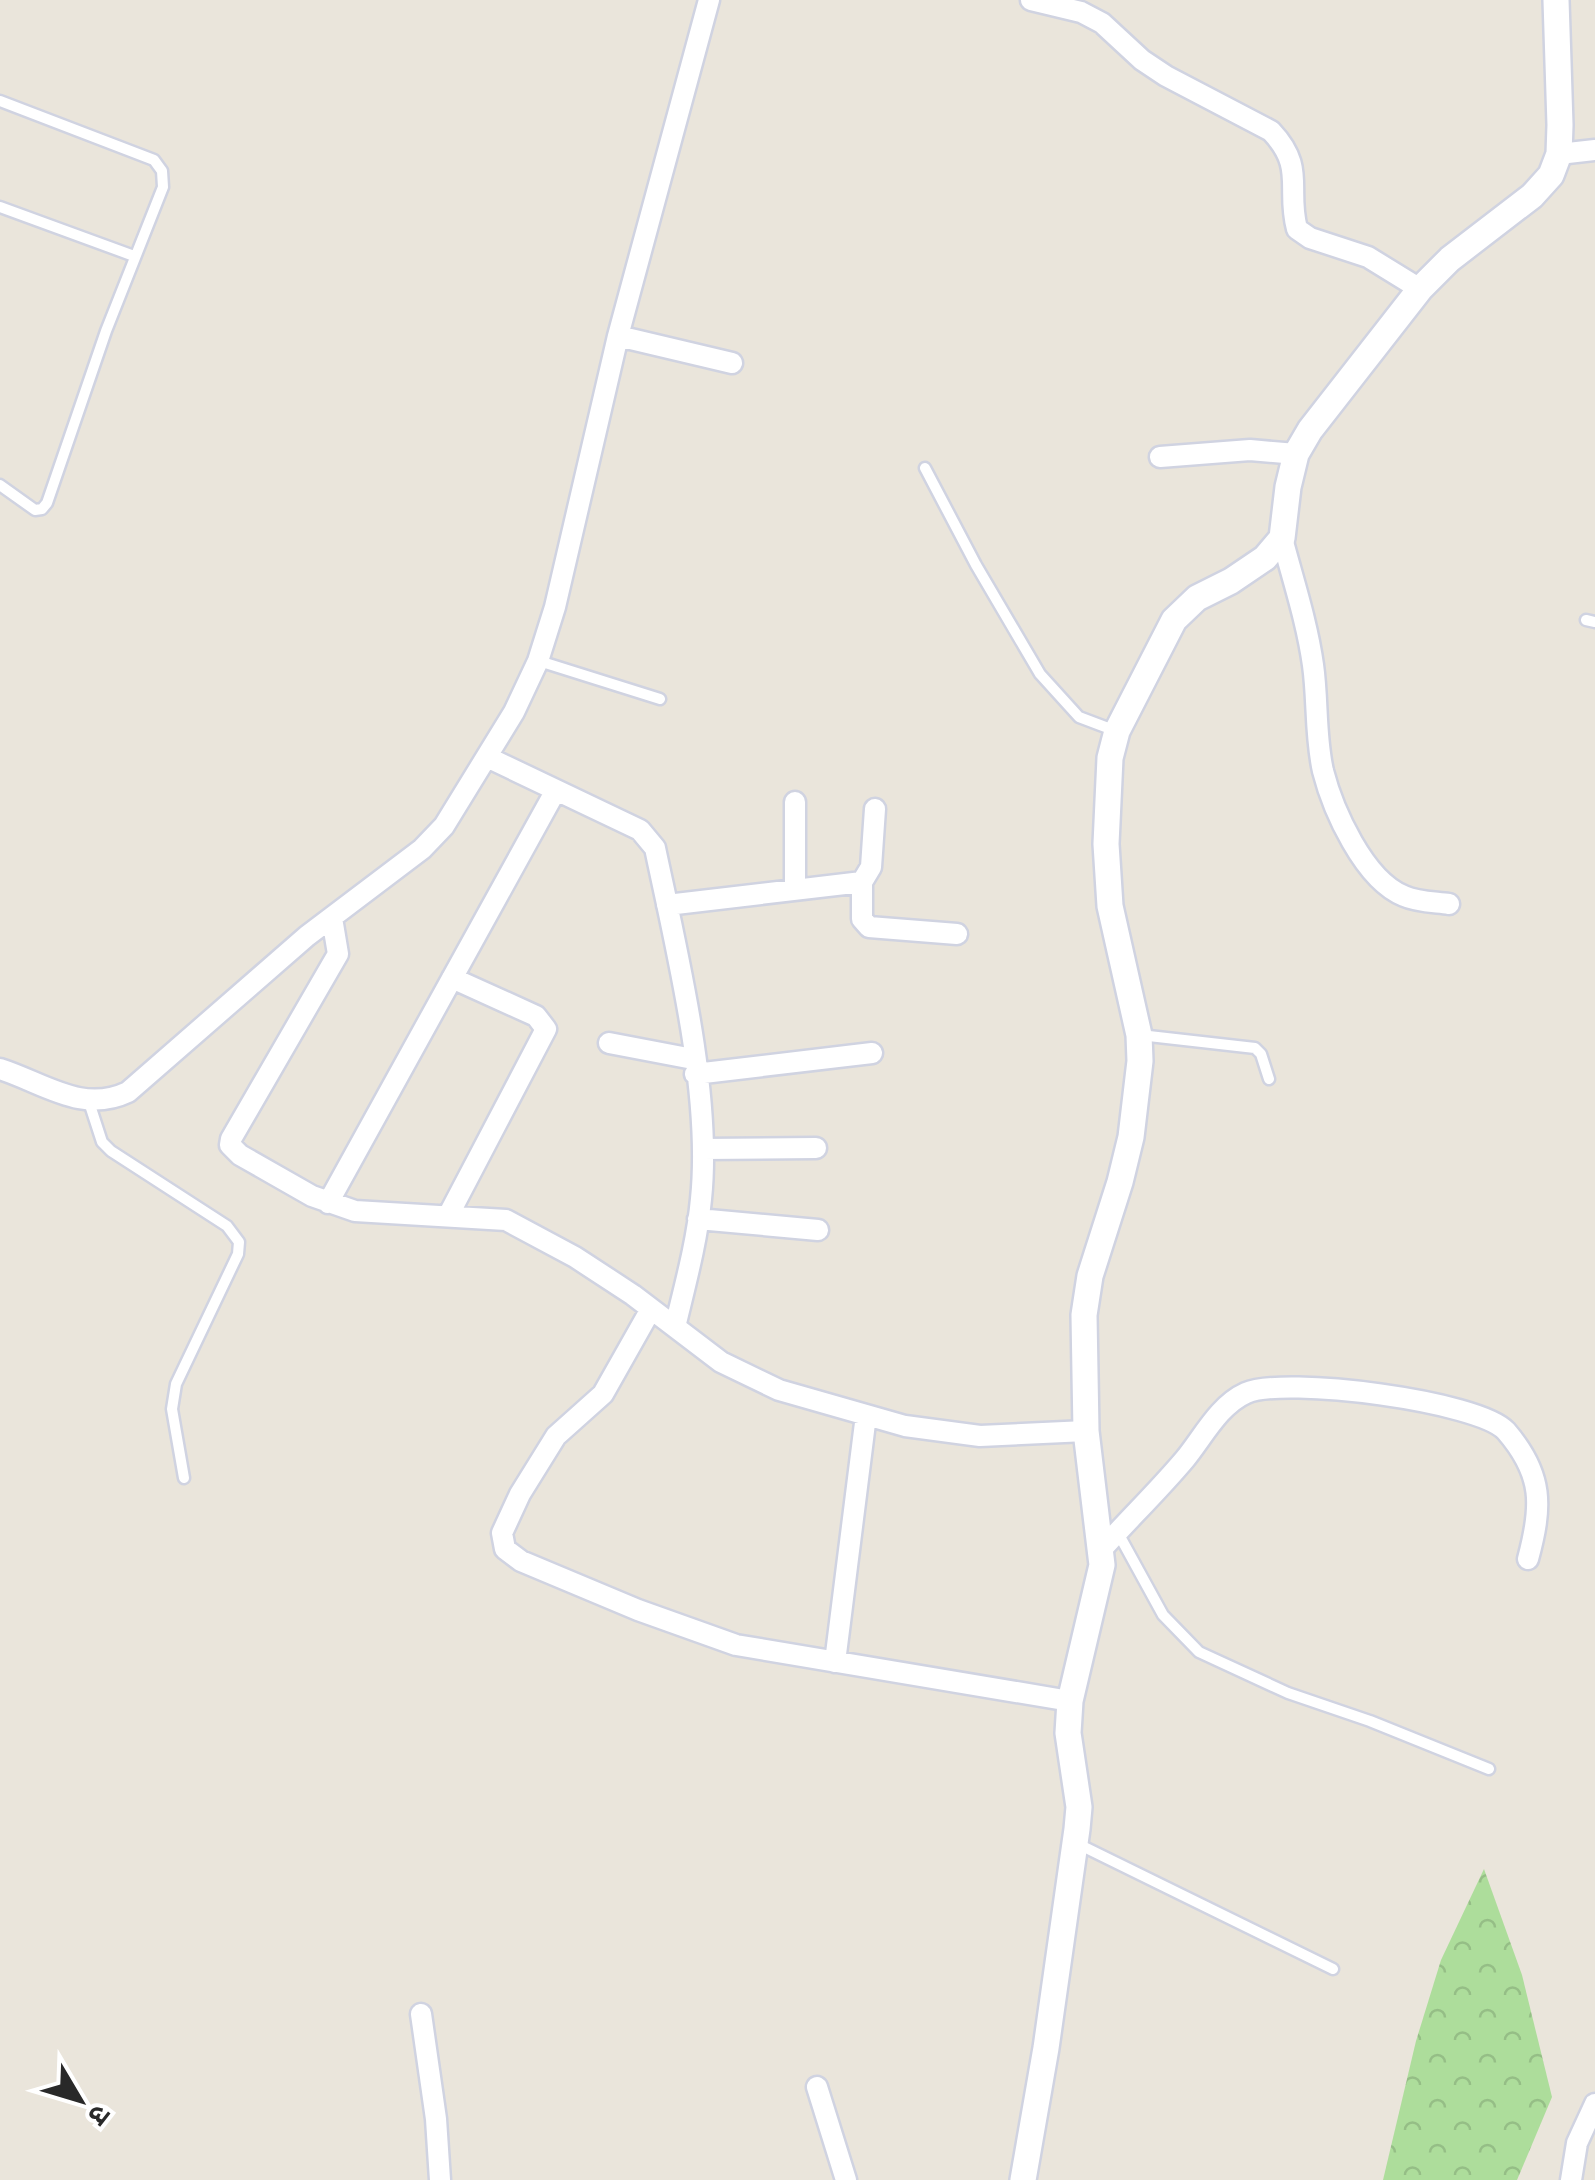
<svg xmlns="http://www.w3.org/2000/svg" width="1595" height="2180" font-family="'PT Sans Narrow','Noto Sans Devanagari',sans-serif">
<defs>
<pattern id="forest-crowns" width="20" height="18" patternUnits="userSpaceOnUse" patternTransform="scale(2.5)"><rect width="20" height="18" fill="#addd9b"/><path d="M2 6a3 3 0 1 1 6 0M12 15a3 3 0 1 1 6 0" fill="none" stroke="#95be86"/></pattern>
</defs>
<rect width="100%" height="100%" fill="#eae5db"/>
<!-- forest -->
<path fill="url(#forest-crowns)" d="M 1484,1869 L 1522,1975 L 1552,2097 L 1517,2180 L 1383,2180 L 1416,2041 L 1441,1960 Z"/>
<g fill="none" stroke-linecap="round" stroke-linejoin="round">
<defs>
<path id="service" d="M 0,101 L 154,160 L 162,171 L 163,187 L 106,331 L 47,503 L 42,509 L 35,510 L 0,485
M 0,207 L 134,256
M 925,468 L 976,565 L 1040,674 L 1079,717 L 1116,731
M 1586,620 L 1595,622
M 539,661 L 660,699
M 1140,1035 L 1255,1048 L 1261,1054 L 1269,1079
M 89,1102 L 102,1142 L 111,1151 L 227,1226 L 239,1242 L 238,1254 L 176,1384 L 172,1409 L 184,1478
M 1118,1533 L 1163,1615 L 1199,1652 L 1288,1693 L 1370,1721 L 1489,1769
M 1076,1843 L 1333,1969"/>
<path id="minor" d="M 1031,0 L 1081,12 L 1102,23 L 1142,60 L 1166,76 L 1271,131 C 1306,168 1286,188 1297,229 L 1310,238 L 1368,257 L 1420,289
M 1559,154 L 1595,150
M 618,336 L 732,363
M 1160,457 L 1250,450 L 1296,454
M 1282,538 C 1293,580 1307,622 1313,665 C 1318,700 1315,736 1323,771 C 1333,810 1364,880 1404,896 C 1417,902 1435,902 1449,904
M 489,758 L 640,830 L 655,848 C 677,952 712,1094 701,1199 C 697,1242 685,1285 675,1327
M 795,802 L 795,889
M 862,882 L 862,919 L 869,927 L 957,934
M 667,905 L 862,882 L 871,867 L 875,809
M 332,918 L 338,954 L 231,1139 L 230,1145 L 240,1155 L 312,1196 L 355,1211 L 506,1220 L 575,1257 L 633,1295 L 721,1362 L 779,1390 L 905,1426 L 980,1436 L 1086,1431
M 609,1043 L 693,1059
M 0,1069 C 44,1083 82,1114 128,1092 L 307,936 L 422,849 L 444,826 L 514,712 L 538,661 L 555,607 L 618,336 L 709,0
M 695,1074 L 872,1053
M 703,1149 L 816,1148
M 328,1203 L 556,790
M 448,1216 L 546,1029 L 536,1016 L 452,978
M 698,1219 L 818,1230
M 651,1309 L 603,1394 L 556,1436 L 520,1494 L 502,1533 L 505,1549 L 521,1561 L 638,1610 L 736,1645 L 1070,1701
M 1102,1549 C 1129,1519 1159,1490 1185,1459 C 1203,1437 1219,1405 1246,1393 C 1284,1376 1479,1401 1506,1431 C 1544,1475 1542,1507 1528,1559
M 835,1662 L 866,1415
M 421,2014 L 436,2119 L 440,2180
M 817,2087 L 846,2180
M 1571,2180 L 1577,2143 L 1595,2104"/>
<path id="tertiary" d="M 1023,2180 L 1046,2048 L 1077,1829 L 1079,1807 L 1068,1733 L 1070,1701 L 1102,1565 L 1086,1431 L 1084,1315 L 1090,1276 L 1120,1182 L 1131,1137 L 1140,1061 L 1139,1035 L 1110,906 L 1106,844 L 1110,758 L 1117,731 L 1174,620 L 1197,598 L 1231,581 L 1265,558 L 1282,538 L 1288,487 L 1296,454 L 1310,430 L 1420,289 L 1450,259 L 1532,196 L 1551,175 L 1559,154 L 1560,125 L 1556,0"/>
</defs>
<!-- service casing -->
<use href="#service" stroke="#d0d3e1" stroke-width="15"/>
<!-- minor casing -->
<use href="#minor" stroke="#d0d3e1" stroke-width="25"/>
<!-- tertiary casing -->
<use href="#tertiary" stroke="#d0d3e1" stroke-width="30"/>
<!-- service -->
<use href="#service" stroke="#fff" stroke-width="10"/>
<!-- minor -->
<use href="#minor" stroke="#fff" stroke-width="20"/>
<!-- tertiary -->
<use href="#tertiary" stroke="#fff" stroke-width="25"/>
</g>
<!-- north arrow -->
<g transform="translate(80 2100) rotate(128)" stroke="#ffffff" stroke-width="8" paint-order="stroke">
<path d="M0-8L18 38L0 25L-18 38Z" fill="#292929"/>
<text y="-15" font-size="28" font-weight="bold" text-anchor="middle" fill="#292929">उ</text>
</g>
</svg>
